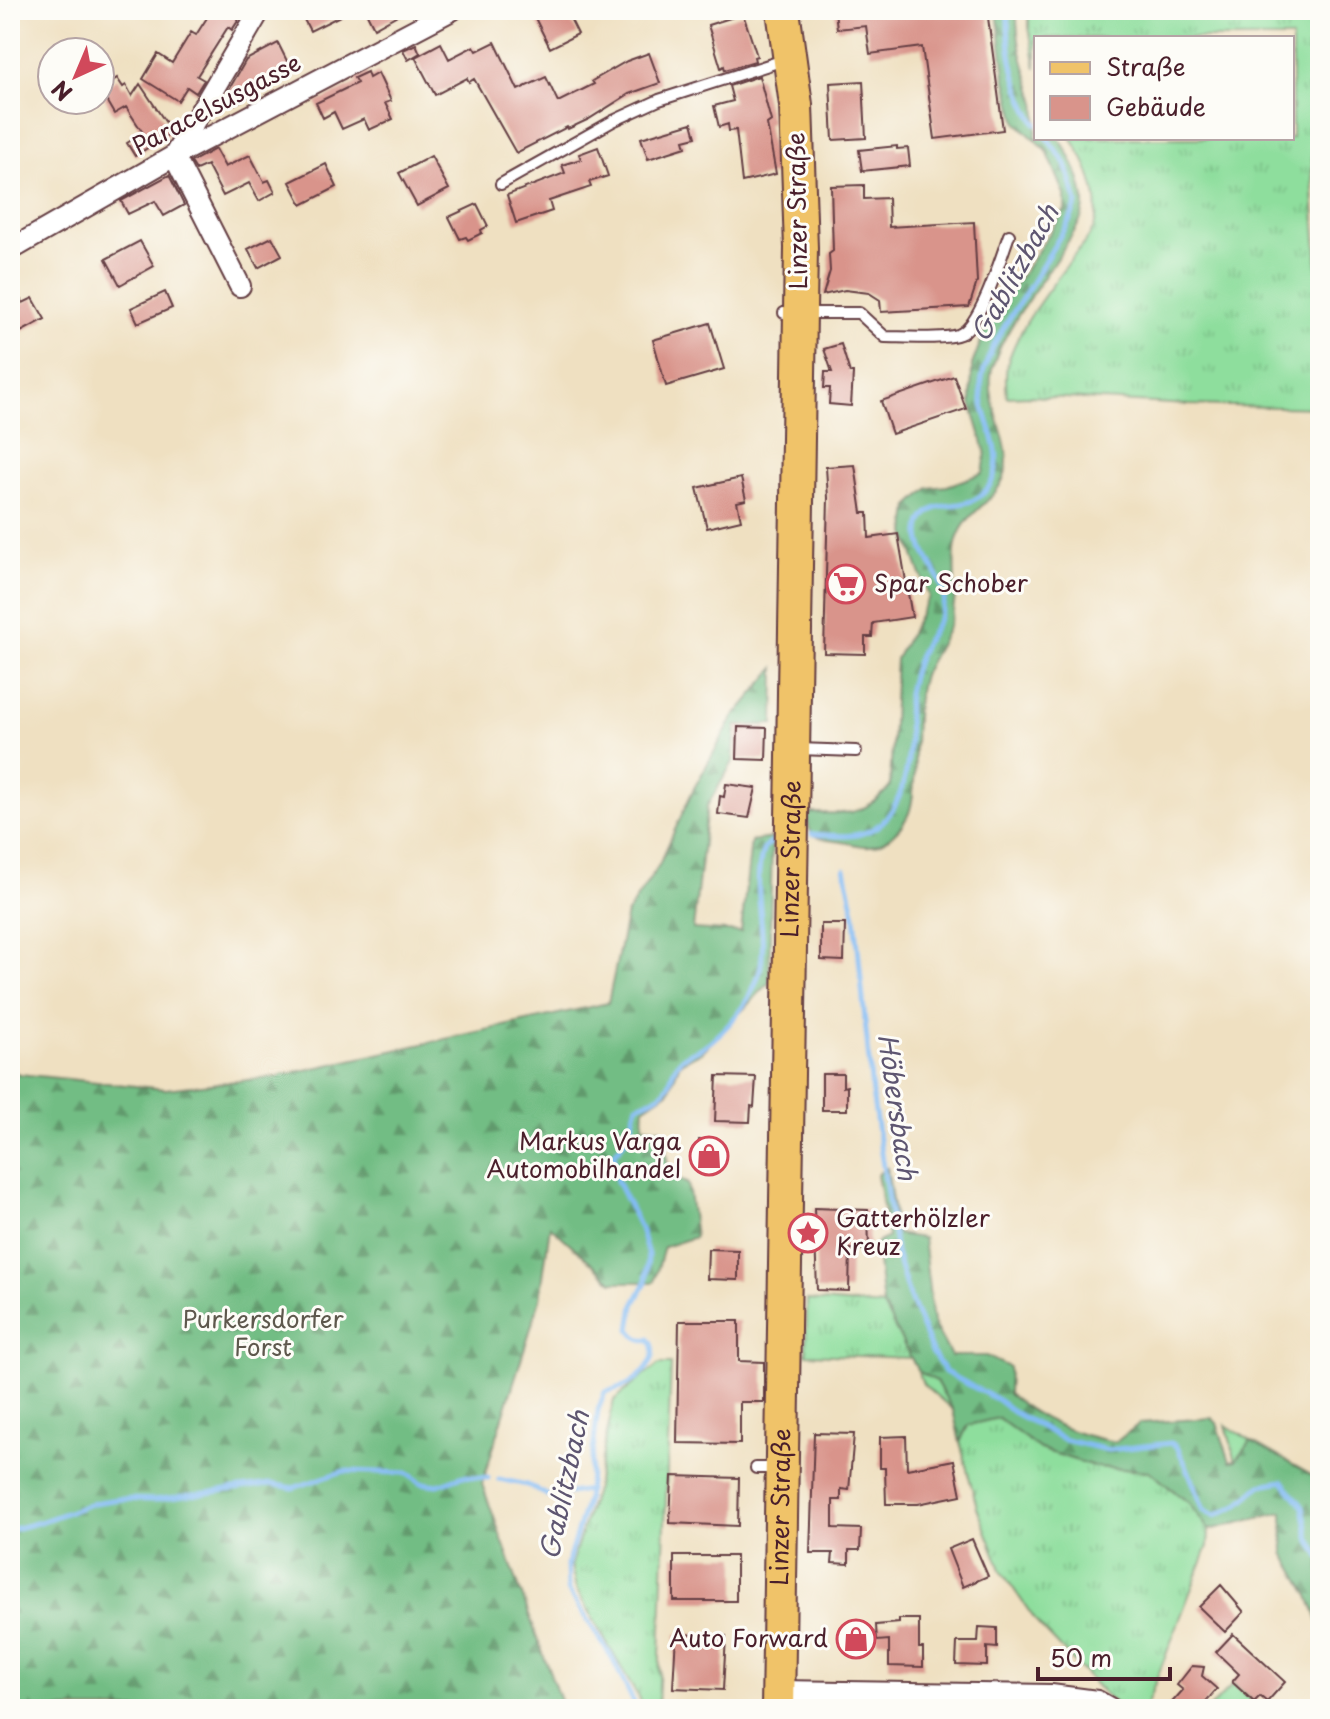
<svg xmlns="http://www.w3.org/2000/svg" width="1330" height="1719" font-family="'Playpen Sans',sans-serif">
<defs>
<pattern id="grass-tufts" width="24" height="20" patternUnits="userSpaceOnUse" patternTransform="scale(2)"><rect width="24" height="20" fill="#8ede9d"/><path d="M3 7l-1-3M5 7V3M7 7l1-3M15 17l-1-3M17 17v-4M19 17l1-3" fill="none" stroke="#7cbe87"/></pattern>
<pattern id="forest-firs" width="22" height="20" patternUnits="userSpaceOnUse" patternTransform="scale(2)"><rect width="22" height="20" fill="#72bd84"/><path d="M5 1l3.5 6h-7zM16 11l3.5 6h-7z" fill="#60996c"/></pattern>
</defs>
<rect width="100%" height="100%" fill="#fdfcf7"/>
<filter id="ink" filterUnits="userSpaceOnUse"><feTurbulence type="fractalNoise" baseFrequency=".0125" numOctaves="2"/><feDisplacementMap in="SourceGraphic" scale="16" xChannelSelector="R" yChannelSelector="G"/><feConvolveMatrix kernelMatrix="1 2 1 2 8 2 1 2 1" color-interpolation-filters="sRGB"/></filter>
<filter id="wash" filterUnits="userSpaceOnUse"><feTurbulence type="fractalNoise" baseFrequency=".006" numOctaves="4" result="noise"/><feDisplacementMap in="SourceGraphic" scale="32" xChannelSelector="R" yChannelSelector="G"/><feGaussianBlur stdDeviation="1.8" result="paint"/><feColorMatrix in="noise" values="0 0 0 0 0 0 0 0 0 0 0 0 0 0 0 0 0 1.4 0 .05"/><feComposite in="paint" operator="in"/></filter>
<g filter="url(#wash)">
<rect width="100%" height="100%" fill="#efe0c1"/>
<!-- grass -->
<path fill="url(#grass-tufts)" stroke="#6c7e64" stroke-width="2" d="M 1029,10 L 1314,10 L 1312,174 L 1320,306 L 1320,408 L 1189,405 L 1030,396 L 1007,397 C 1006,387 1005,376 1007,366 C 1015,332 1049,289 1070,261 C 1079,248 1094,235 1096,219 C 1100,193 1086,159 1071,138 L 1292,138 L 1292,38 L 1036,38 L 1036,68 L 1029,27 Z
M 807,1300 L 883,1306 L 911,1358 L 806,1354 Z
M 659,1364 L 671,1364 L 658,1709 L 645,1709 L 576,1589 L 571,1565 L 596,1487 L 614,1400 Z
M 918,1371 L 936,1381 L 953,1410 L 923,1384 Z
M 998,1418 L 1040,1449 L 1097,1467 L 1149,1471 L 1189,1503 L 1209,1530 L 1208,1546 L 1145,1709 L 1124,1709 L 1108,1698 L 1038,1624 L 1002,1572 L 977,1507 L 960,1442 L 968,1425 Z
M 1226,1425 L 1251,1441 L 1236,1461 Z"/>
<!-- forest -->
<path fill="url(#forest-firs)" stroke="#5e6e58" stroke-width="2" d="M 997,10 L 1017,10 C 1016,44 1025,67 1035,99 C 1039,110 1036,126 1036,138 L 1059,138 C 1071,155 1085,184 1084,206 C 1083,221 1071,236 1063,249 C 1043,280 996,339 991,375 C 987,407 1012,441 1006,470 C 999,503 963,510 956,544 C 952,564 957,584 954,604 C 952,628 935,650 925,671 C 920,681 918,695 917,706 C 913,732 918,795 908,815 C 903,826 890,840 878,844 C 866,849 855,844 842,842 C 821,839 806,841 808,813 C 849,813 860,818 890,787 L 896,659 L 929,597 L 906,533 L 909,506 L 929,488 L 947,486 L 983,473 L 986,454 L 971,403 L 972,365 L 985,330 L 1065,210 L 1065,195 L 1047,151 L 1017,123 L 1005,77 Z
M 775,668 L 774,724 L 736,726 L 733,762 L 707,806 L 693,929 L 741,932 L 751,841 L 772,838 L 769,983 L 702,1052 L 680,1063 L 669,1091 L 644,1108 L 643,1126 L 663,1129 L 669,1174 L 688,1184 L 695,1237 L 664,1247 L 654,1282 L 613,1282 L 550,1226 L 540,1299 L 482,1484 L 563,1709 L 10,1709 L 10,1070 L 19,1074 L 165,1089 L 274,1077 L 608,1003 L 627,913 L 659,865 L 693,790 L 733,718 Z
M 887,1167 L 897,1234 L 923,1238 L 933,1323 L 951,1356 L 986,1356 L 1009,1367 L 1008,1394 C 1041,1421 1074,1435 1116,1442 L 1140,1423 L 1212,1418 L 1217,1423 L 1230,1461 L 1236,1460 L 1251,1441 L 1320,1480 L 1320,1627 L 1309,1596 L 1284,1553 L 1283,1512 L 1209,1530 L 1189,1503 L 1149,1471 L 1097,1467 L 1040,1449 L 998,1418 L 968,1425 L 960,1442 L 953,1410 L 936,1381 L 918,1371 L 883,1306 L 876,1243 L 888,1237 L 877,1175 Z"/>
<!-- garden -->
<path fill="#8ede9d" stroke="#6c7e64" stroke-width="2" d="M 1233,1684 L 1260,1709 L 1209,1709 Z"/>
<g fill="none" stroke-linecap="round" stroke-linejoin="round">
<!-- stream -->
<path stroke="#83bcf4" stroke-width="5" d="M 1008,10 C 1007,50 1015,89 1036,124
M 812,834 C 827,835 845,838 860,834 C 900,824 909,773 909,739 C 909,721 905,702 910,684 C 913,672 918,656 924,645 C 932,629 942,620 944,601 C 946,573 911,550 922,522 C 935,493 972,518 991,483 C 1010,448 975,414 982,378 C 988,349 1007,322 1023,297 C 1039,272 1054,245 1070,220 L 1077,203 L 1066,164 L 1047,138
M 845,869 L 855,916 L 872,1093 L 896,1253 L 908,1293 L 932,1352 L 945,1372 L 998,1400 L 1013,1412 L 1065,1440 L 1108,1450 L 1171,1443 L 1177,1447 L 1186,1465 L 1204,1510 L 1214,1516 L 1238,1505 L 1261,1485 L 1283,1481 L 1303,1507 L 1309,1537 L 1320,1557
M 499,1479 L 527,1485 L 549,1496 L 589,1490
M 10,1530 L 40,1522 L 93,1503 L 119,1499 L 155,1500 L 271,1484 L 293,1488 L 344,1471 L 407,1473 L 422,1483 L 438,1485 L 463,1476 L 488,1478
M 637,1709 L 611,1656 L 568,1590 L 567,1565 L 587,1499 L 598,1410 L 605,1392 C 613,1389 623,1388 630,1383 C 644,1374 662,1355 649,1339 C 640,1342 635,1336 630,1329 L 634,1305 L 646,1282 L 648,1255 L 640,1228 L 617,1181 L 614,1154 L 629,1136 L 637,1105 C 648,1101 661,1097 668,1086 C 673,1076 672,1067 681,1059 C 688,1053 696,1051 703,1047 C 726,1032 751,1001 759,974 C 770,934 750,889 763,851 C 765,845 770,843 777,841"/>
</g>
<g id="blocks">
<!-- building -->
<path fill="#d9948b" d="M 212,10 L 245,10 L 232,30 L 228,27 L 197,76 L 204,80 L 196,93 L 187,87 L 178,101 L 143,79 L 158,54 L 172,63 L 191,32 L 196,35 Z
M 299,10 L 352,10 L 310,31 Z
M 365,10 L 406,10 L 374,28 Z
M 531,10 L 566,10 L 578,34 L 550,48 Z
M 835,10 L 987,10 L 1003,130 L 935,139 L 922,47 L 870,54 L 866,26 L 837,29 Z
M 743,14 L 757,56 L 754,57 L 755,61 L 725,70 L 724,66 L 721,68 L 708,25 Z
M 495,42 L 518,90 L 546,77 L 558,102 L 594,84 L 592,81 L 627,61 L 649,53 L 660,83 L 629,94 L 589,119 L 568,129 L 567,127 L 516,153 L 474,79 L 469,82 L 467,78 L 435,95 L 415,57 L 441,43 L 449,59 L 474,46 L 477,51 Z
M 278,43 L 292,71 L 248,93 L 250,96 L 235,104 L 228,91 L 246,60 Z
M 416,44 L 420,53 L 408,60 L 403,50 Z
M 367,72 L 369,78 L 378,73 L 391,101 L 385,103 L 393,119 L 369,130 L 364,119 L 342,129 L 334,112 L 323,118 L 316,103 L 357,83 L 354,78 Z
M 759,76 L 771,121 L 767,124 L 776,174 L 742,182 L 736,130 L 729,131 L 728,124 L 719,127 L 714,106 L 733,101 L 729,86 Z
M 117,78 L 123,87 L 126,85 L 132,96 L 140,84 L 172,132 L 135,156 L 127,143 L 143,133 L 126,107 L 114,114 L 100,90 Z
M 863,81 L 866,138 L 833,140 L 830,83 Z
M 692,123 L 696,137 L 684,140 L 686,147 L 648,159 L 641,138 Z
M 897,146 L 897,149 L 908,148 L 910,166 L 862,171 L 859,150 Z
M 598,147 L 608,176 L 589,182 L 591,187 L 549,201 L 552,211 L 516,223 L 507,195 L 565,173 L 562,165 L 581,159 L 579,154 Z
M 215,149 L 225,167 L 250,155 L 264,182 L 269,180 L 275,192 L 259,201 L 249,183 L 223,196 L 207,165 L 196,170 L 191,162 Z
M 431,156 L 449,189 L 417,206 L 399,173 Z
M 326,164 L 337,187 L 302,205 L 290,182 Z
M 169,175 L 184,205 L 164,216 L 155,201 L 128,214 L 121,201 Z
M 864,185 L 864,199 L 888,198 L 889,227 L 974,222 L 977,282 L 969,307 L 881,312 L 880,300 L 869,293 L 845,290 L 823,295 L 830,271 L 829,254 L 833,251 L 831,186 Z
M 477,204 L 488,226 L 481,230 L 482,233 L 468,240 L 466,237 L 460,239 L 449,217 Z
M 272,237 L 282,255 L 258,268 L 248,249 Z
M 140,241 L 154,266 L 120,285 L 106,259 Z
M 10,281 L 23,303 L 33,298 L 45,319 L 21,332 L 10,312 Z
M 165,292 L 172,308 L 138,323 L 131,308 Z
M 710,323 L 724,369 L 666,386 L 653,340 Z
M 841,344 L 850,373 L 853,373 L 851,406 L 829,404 L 830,388 L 824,388 L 825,372 L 832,372 L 824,349 Z
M 954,376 L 966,409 L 892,434 L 881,401 Z
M 855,465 L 862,513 L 868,513 L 869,538 L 898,534 L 912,617 L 873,623 L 872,637 L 865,637 L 865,654 L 824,653 L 828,498 L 826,467 Z
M 741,478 L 746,500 L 737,502 L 741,520 L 707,528 L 697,488 Z
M 738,727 L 767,728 L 766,760 L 737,759 Z
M 726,784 L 756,788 L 749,818 L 718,814 L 720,796 L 724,797 Z
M 821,924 L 845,924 L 844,961 L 821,960 Z
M 822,1074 L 843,1074 L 843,1087 L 847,1086 L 847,1110 L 822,1110 Z
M 717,1076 L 756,1077 L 754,1107 L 751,1106 L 750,1122 L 715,1121 Z
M 699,1140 L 715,1141 L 714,1171 L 698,1170 Z
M 814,1208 L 868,1210 L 869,1250 L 850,1249 L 849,1291 L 817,1290 Z
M 708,1249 L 738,1250 L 738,1280 L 707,1279 Z
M 679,1321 L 739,1321 L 739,1361 L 764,1362 L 764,1402 L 740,1402 L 740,1444 L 677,1443 Z
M 814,1433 L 854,1434 L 849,1490 L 841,1489 L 841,1500 L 833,1500 L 833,1528 L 861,1529 L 860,1550 L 849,1550 L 849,1564 L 832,1563 L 833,1553 L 810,1553 Z
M 906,1436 L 907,1469 L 954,1460 L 961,1495 L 918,1504 L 886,1504 L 885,1468 L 880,1468 L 880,1437 Z
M 672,1476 L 739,1478 L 738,1526 L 670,1523 Z
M 972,1539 L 988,1576 L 963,1587 L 948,1549 Z
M 674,1556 L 736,1556 L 736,1601 L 674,1601 Z
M 1221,1585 L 1244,1612 L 1225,1632 L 1199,1607 Z
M 899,1619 L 919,1619 L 919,1648 L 923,1648 L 923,1667 L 889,1666 L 889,1640 L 877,1641 L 876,1625 L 899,1623 Z
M 979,1627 L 997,1628 L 997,1648 L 987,1647 L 987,1666 L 956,1665 L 957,1642 L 978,1642 Z
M 676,1634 L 726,1636 L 723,1690 L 673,1688 Z
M 1233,1634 L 1285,1682 L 1267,1702 L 1260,1696 L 1254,1702 L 1232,1682 L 1239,1674 L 1216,1652 Z
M 1192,1666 L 1204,1667 L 1202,1676 L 1217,1689 L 1199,1709 L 1166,1709 L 1183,1690 L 1177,1685 Z"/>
</g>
</g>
<g filter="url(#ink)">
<use href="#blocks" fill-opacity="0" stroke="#633c42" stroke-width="2"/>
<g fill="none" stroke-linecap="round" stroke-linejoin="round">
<defs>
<path id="lane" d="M 501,184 L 613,121 L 659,100 L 787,59
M 784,313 L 859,313 L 885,337 C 901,337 947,340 960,334 C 981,325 1001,257 1009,235
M 798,749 L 856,751
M 756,1468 L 778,1468"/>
<path id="street" d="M 174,156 L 260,10
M 174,156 L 240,286
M 10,250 L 174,156 L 452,10
M 778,1691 L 1051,1695 L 1097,1701 L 1111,1709"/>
<g id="primary">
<path id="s1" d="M 778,1709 L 801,248 L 796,105 L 783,10"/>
</g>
</defs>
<!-- lane casing -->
<use href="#lane" stroke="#633c42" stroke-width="14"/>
<!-- street casing -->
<use href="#street" stroke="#633c42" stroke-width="24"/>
<!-- primary casing -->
<use href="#primary" stroke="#633c42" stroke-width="36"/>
<!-- lane -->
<use href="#lane" stroke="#fff" stroke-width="10"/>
<!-- street -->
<use href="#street" stroke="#fff" stroke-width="20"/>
<!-- primary -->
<use href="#primary" stroke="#f0c369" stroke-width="32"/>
</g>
</g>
<!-- icons -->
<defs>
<symbol id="supermarket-ring" viewBox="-11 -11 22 22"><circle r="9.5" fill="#fdfcf7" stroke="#d1495b" stroke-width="1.5"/><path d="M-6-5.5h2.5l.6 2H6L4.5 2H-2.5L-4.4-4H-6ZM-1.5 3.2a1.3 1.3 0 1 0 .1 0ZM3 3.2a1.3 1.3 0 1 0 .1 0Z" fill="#d1495b"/></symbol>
<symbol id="shop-ring" viewBox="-11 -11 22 22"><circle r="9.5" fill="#fdfcf7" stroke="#d1495b" stroke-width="1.5"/><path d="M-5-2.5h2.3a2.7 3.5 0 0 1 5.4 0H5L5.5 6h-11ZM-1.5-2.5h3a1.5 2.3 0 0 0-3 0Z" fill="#d1495b"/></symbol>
<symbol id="sight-ring" viewBox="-11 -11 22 22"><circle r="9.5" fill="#fdfcf7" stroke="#d1495b" stroke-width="1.5"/><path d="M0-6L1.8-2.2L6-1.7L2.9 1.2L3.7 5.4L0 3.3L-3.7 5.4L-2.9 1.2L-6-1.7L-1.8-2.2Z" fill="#d1495b"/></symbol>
</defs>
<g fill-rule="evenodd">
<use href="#supermarket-ring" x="824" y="562" width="44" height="44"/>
<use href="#shop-ring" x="687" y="1134" width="44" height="44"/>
<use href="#sight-ring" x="786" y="1211" width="44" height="44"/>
<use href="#shop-ring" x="834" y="1617" width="44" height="44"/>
</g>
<g text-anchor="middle" stroke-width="6" stroke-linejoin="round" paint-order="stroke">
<!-- street labels -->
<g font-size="24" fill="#4a1f2b" stroke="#fdfcf7">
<text transform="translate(217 105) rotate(-28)" y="8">Paracelsusgasse</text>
<text transform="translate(798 211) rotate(-91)" y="8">Linzer Straße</text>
<text dy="8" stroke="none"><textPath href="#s1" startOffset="850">Linzer Straße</textPath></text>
<text dy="8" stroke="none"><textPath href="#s1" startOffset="202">Linzer Straße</textPath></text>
</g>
<!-- poi labels -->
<g font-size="24" fill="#4a1f2b" stroke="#fdfcf7" text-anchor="start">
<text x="874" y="592">Spar Schober</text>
<text x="681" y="1150" text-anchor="end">Markus Varga<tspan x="681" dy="28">Automobilhandel</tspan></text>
<text x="836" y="1227">Gatterhölzler<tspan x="836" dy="28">Kreuz</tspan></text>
<text x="828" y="1647" text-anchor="end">Auto Forward</text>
</g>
<!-- park labels -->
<g font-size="24" fill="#5e584d" stroke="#fdfcf7">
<text x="263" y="1328">Purkersdorfer<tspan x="263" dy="28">Forst</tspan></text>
</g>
<!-- water labels -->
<g font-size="26" font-style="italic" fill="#5e5671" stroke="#fdfcf7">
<text transform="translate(1015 273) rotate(-61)" y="9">Gablitzbach</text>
<text transform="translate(897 1107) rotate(82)" y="9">Höbersbach</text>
<text transform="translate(565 1485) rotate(-78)" y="9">Gablitzbach</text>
</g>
</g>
<!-- margin -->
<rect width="1330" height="1719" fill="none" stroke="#fdfcf7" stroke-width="40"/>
<!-- legend -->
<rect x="1034" y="36" width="260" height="104" fill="#fdfcf7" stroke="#b5a4a5" stroke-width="2"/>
<rect x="1050" y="62" width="40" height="12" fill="#f0c369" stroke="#b5a4a5" stroke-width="2"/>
<text x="1106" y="76" font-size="24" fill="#4a1f2b">Straße</text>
<rect x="1050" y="96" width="40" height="24" fill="#d9948b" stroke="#b5a4a5" stroke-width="2"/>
<text x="1106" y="116" font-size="24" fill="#4a1f2b">Gebäude</text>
<!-- north arrow -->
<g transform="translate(76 76) rotate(224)"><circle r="38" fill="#fdfcf7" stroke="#b5a4a5" stroke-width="2"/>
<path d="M0-6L14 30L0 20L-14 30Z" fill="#d1495b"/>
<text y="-12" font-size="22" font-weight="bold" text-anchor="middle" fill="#4a1f2b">N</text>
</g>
<!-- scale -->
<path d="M1038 1667v12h132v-12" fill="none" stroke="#4a1f2b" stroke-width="4"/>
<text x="1050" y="1667" font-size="24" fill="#4a1f2b" stroke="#fdfcf7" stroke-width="6" paint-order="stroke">50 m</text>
</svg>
